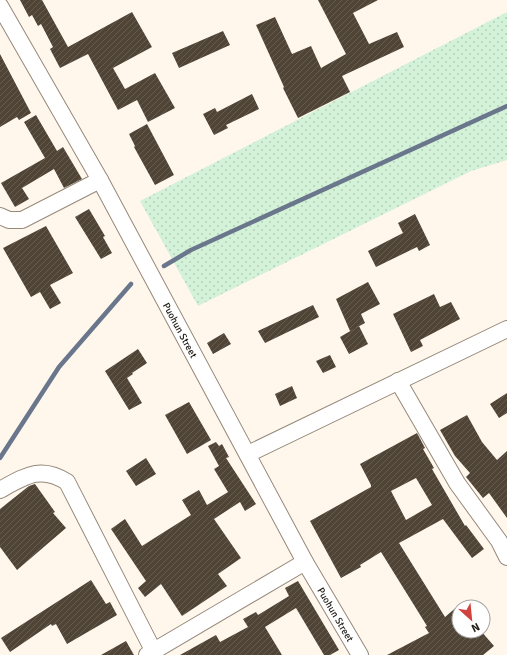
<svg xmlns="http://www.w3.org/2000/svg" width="507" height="655" font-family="Signika,sans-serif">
<defs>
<pattern id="grass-dots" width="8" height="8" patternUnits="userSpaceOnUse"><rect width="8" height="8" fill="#d3f2d7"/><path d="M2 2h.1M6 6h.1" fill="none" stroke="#b5cfb8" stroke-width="1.8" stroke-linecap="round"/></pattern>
<pattern id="building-hatch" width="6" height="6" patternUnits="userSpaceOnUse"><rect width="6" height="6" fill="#4f4436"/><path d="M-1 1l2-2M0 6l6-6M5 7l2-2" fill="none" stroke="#655c50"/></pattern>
</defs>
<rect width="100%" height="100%" fill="#fff6ec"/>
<!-- grass -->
<path fill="url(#grass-dots)" d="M 507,12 L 507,160 L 471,171 L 198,306 L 140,201 Z"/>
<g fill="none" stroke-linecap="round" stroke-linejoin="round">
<!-- stream -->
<path stroke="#6a768c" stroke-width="4.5" d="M 164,266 L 191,250 L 507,106
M 0,458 L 59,367 L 131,284"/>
</g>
<!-- building -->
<path fill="url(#building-hatch)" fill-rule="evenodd" d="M 20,0 L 42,0 L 68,47 L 132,12 L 152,47 L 113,68 L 125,89 L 155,73 L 175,108 L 148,122 L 137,100 L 118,110 L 88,54 L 60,68 L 50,49 L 53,47 L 41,24 L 38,26 L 32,15 L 29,17 Z
M 318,0 L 378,0 L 353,13 L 369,44 L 397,32 L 404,47 L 342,76 L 350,92 L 298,118 L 283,88 L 284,87 L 256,25 L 275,17 L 292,54 L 311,46 L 321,68 L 346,54 Z
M 223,31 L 230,45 L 179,68 L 172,53 Z
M 0,54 L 31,113 L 19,120 L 17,117 L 0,127 Z
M 252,94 L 259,109 L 226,125 L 228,128 L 214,135 L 203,114 L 215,108 L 217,112 Z
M 36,115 L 57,151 L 63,147 L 82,179 L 64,188 L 54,169 L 22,188 L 29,199 L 15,207 L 1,183 L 45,158 L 24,122 Z
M 147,124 L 174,175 L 155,185 L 134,147 L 135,146 L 129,134 Z
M 89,209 L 105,236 L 103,237 L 112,253 L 101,259 L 75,217 Z
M 415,214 L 430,245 L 419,251 L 417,247 L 376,267 L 368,251 L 403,233 L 398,223 Z
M 46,226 L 73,273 L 50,285 L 61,303 L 50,309 L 40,292 L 31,297 L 3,248 Z
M 368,282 L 380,304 L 361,314 L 365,323 L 350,331 L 336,299 Z
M 434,294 L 440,307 L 451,302 L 460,319 L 420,340 L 423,346 L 411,352 L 393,314 Z
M 313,305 L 319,317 L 265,343 L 258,331 Z
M 359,326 L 368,344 L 349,354 L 340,337 Z
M 224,333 L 231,344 L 213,354 L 207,343 Z
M 138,349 L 147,363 L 132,373 L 133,374 L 127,378 L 142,403 L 129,410 L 105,371 Z
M 330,355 L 336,367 L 323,373 L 316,361 Z
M 292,386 L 297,398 L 280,406 L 275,394 Z
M 507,393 L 507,413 L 499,418 L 490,404 Z
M 189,402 L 211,440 L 187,454 L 165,415 Z
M 467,415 L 482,442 L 497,460 L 507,451 L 507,518 L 489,493 L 483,498 L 466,477 L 470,473 L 455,456 L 440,430 Z
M 417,433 L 425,448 L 423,449 L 434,468 L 432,469 L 465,526 L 466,525 L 484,549 L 472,558 L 443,519 L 399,543 L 445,617 L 459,605 L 459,631 L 481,631 L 494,646 L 483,655 L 387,655 L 429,633 L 425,627 L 427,626 L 381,552 L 360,565 L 361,567 L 341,578 L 310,521 L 371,487 L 371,485 L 360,464 ZM 416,478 L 432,505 L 406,520 L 391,491 Z
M 216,442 L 219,446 L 222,444 L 229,457 L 226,458 L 256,504 L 245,511 L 240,502 L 214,519 L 241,558 L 218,574 L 227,586 L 182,616 L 161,584 L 145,597 L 138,588 L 146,581 L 111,529 L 125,519 L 142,546 L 191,515 L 182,500 L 199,490 L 207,505 L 228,492 L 214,469 L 219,466 L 208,446 Z
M 146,458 L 156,474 L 136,486 L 126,471 Z
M 35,484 L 55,512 L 53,513 L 66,528 L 17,570 L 0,547 L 0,509 L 29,486 Z
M 91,580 L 106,604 L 110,602 L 117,615 L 67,644 L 56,624 L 52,626 L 51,624 L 10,652 L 1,638 Z
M 298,581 L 339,650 L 330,655 L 324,655 L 296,608 L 265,627 L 282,655 L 180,655 L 216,635 L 220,642 L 248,627 L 243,619 L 256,612 L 258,615 L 289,596 L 285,588 Z
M 126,641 L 134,655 L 101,655 Z"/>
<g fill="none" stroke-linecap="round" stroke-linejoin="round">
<defs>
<g id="minor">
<path id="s1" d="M 0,6 L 100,180 L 305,562 L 360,655"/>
<path d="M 0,216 L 9,220 L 22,220 L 100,180"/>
<path d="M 398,381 L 457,483 L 499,541 L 507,557"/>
<path d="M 248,454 L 507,329"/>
<path d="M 0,490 C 25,476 41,465 67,482 L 153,650"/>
<path d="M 147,655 L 305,562"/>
</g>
</defs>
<!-- minor casing -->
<use href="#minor" stroke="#95897a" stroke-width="18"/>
<!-- minor -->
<use href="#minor" stroke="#fff" stroke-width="16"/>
</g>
<g text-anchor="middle" stroke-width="4" stroke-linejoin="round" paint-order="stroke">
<!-- street labels -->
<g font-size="10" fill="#1f1b15" stroke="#fff">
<text dy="4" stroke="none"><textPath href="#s1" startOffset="371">Puohun Street</textPath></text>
<text dy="4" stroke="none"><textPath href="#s1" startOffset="695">Puohun Street</textPath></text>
</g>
</g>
<!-- north arrow -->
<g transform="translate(471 619) rotate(153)"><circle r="19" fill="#ffffff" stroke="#a5a4a1"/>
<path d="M0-3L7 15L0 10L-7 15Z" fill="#d1433e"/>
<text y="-6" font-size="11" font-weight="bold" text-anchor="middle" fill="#1f1b15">N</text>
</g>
</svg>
